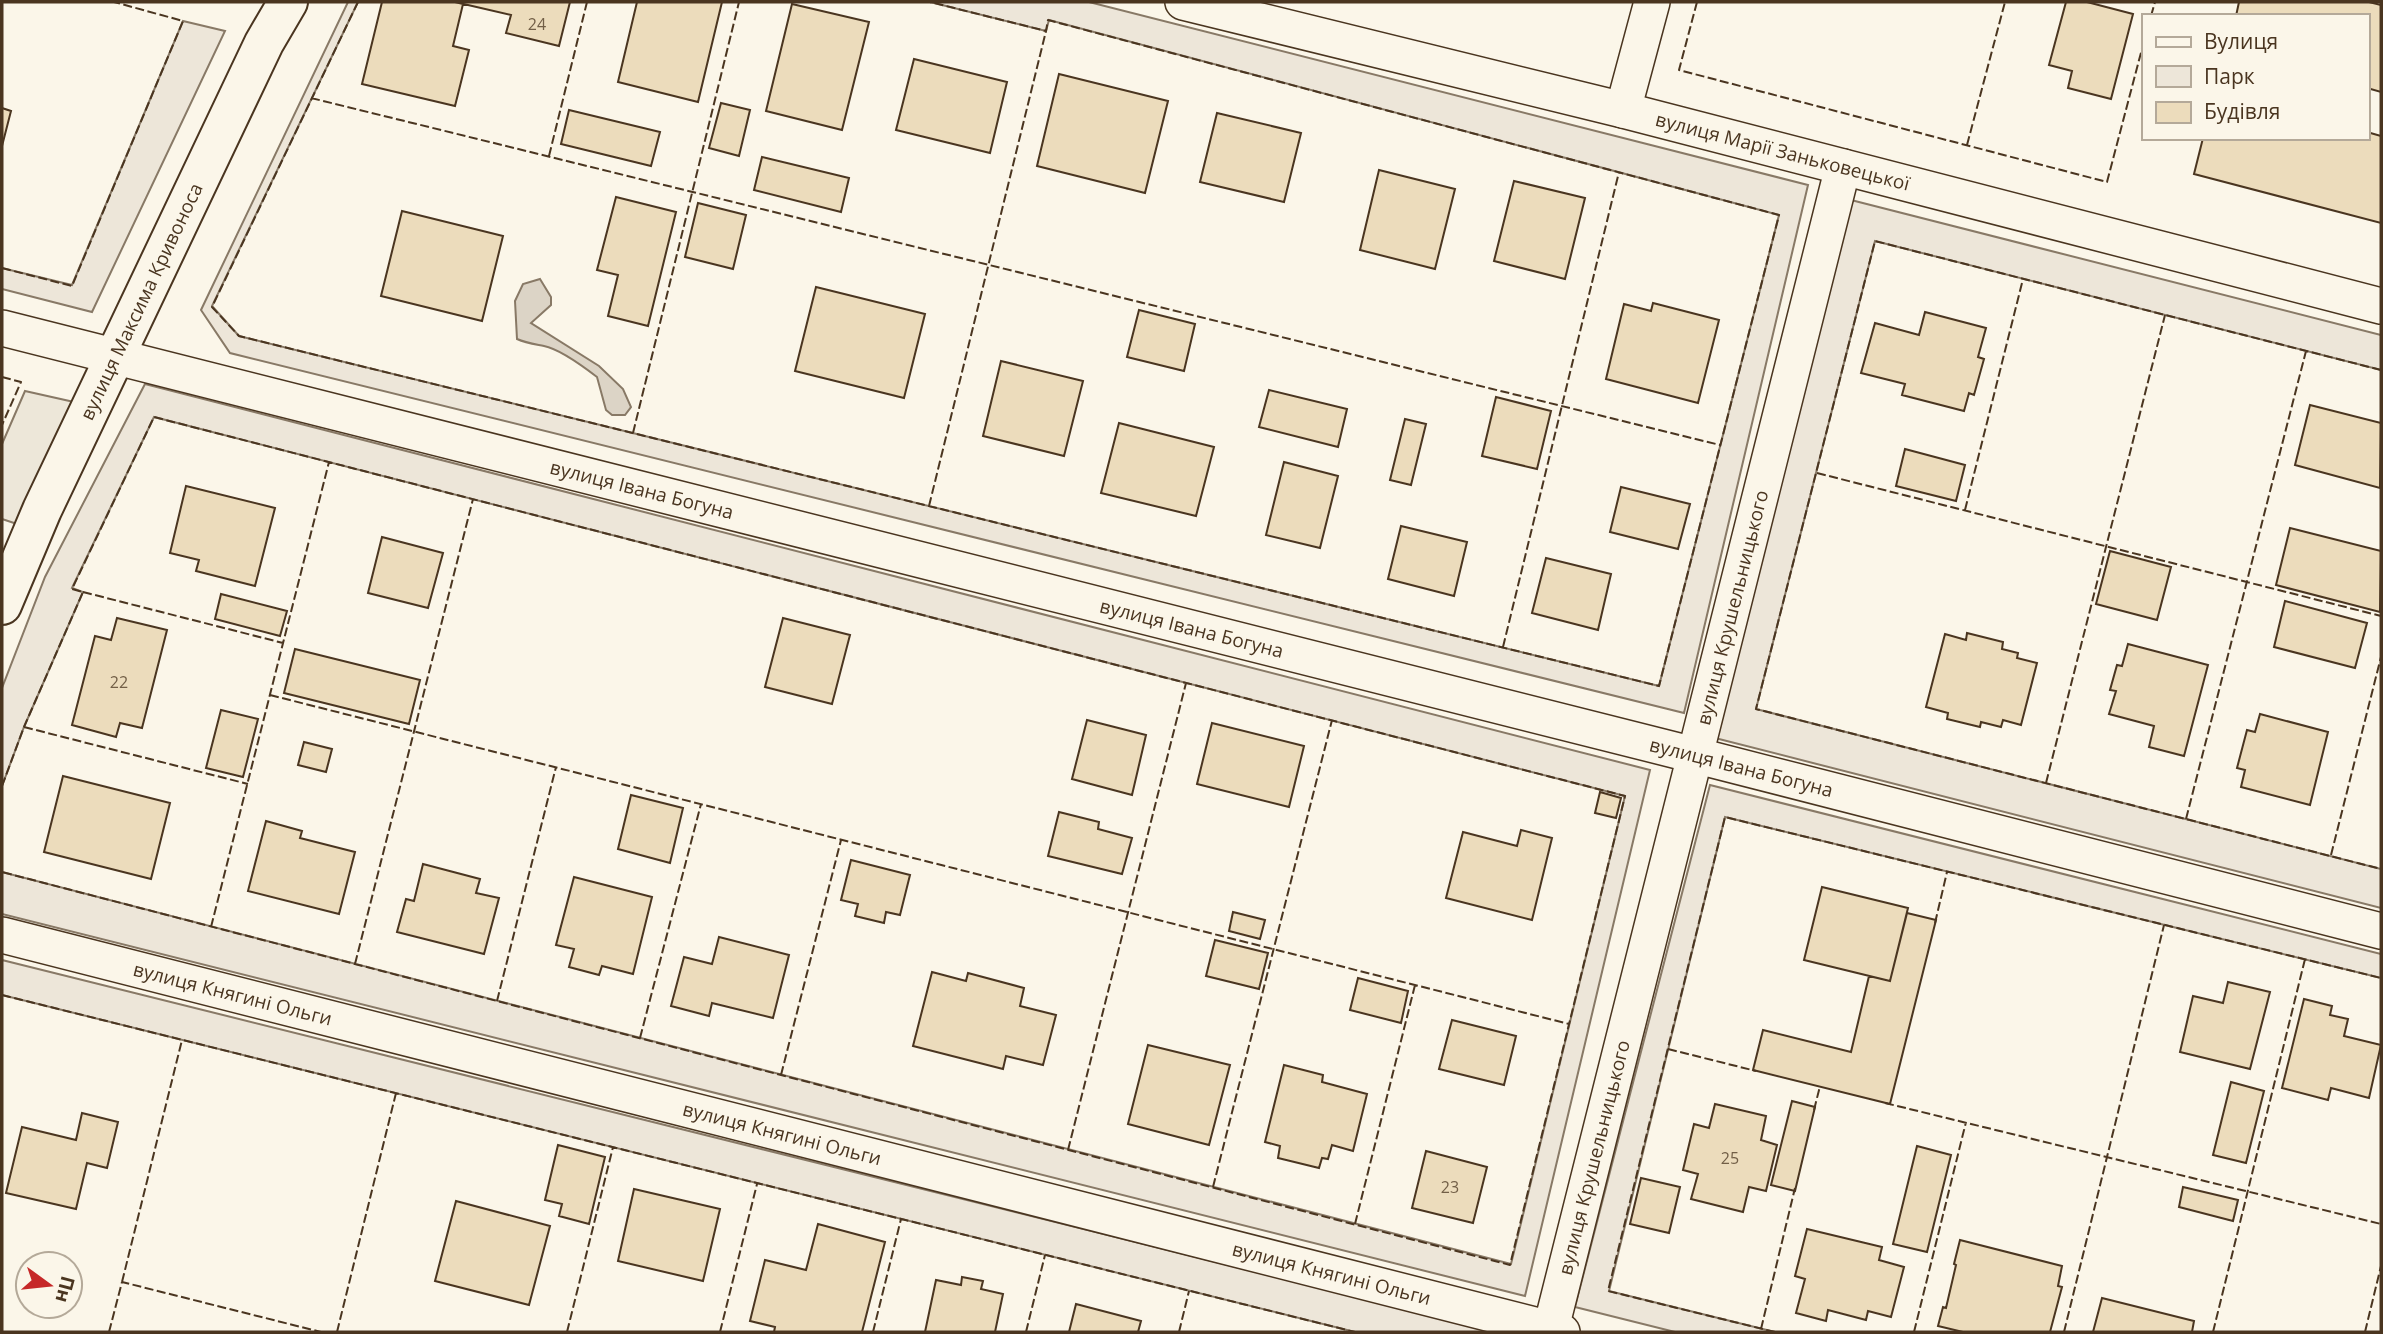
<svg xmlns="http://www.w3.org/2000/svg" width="2383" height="1334" font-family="'Open Sans',sans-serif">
<rect width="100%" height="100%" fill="#fbf6e9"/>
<!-- green -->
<path fill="#ede6d9" stroke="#887966" stroke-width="2" d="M 348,2 L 358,2 L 212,306 L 239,336 L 1659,686 L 1779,215 L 1049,20 L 1046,31 L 930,2 L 1089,2 L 1808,185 L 1684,713 L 230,353 L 201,310 Z
M 183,21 L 225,31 L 92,312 L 2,289 L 2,268 L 72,285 Z
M 1851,200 L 2381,335 L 2381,370 L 1875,241 L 1756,709 L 2381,869 L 2381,908 L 1715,738 Z
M 145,384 L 1650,770 L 1525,1296 L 2,914 L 2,872 L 1511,1264 L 1625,796 L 154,417 L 72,588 L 83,592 L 24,727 L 2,786 L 2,688 L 45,577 Z
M 1710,785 L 2381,954 L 2381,978 L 1725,817 L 1609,1291 L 1775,1332 L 1675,1332 L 1575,1307 Z
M 2,960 L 1497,1332 L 1355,1332 L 2,995 Z"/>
<!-- parking -->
<path fill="#ede7d9" stroke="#887966" stroke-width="2" d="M 25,391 L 74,402 L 17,524 L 2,519 L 2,444 Z"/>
<!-- water -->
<path fill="#dcd4c6" stroke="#887966" stroke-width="2" d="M 540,279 L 551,297 L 551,305 L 531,323 L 599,366 L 623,389 L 631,407 L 625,415 L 612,415 L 606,410 L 597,377 C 584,367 559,349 544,346 C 534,344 526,343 517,339 L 515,301 L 523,284 Z"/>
<!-- building -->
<path fill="#ecdcbc" stroke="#4a3520" stroke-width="2" d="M 382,2 L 455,2 L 463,4 L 453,46 L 469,50 L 455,106 L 362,84 Z
M 455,2 L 570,2 L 559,46 L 506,33 L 511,15 Z
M 637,2 L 722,2 L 698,102 L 618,82 Z
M 2066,2 L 2087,2 L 2133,14 L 2111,99 L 2068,88 L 2072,71 L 2049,65 Z
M 2239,2 L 2369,2 L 2381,5 L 2381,92 L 2367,88 L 2367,16 L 2236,16 Z
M 792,4 L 869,22 L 842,130 L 766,111 Z
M 914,59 L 1007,82 L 990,153 L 896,130 Z
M 1059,74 L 1168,101 L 1145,193 L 1037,166 Z
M 721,103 L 750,110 L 739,156 L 709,148 Z
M 2,108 L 11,111 L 2,146 Z
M 569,110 L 660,132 L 651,166 L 561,144 Z
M 1217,113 L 1301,133 L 1284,202 L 1200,182 Z
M 2367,132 L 2381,136 L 2381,223 L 2194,174 L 2203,138 L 2367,138 Z
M 762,157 L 849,178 L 841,212 L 754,190 Z
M 1379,170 L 1455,189 L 1435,269 L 1360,250 Z
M 1514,181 L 1585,198 L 1565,279 L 1494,261 Z
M 616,197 L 676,212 L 648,326 L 608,316 L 618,275 L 597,270 Z
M 698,203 L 746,215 L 733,269 L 685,257 Z
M 402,211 L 503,236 L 482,321 L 381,296 Z
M 816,287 L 925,314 L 904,398 L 795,371 Z
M 1653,303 L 1719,320 L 1698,403 L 1606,379 L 1624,304 L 1651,311 Z
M 1139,310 L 1195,324 L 1184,371 L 1127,357 Z
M 1925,312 L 1986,328 L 1978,357 L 1984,359 L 1974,395 L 1969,393 L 1964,411 L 1902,395 L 1905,384 L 1861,373 L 1875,323 L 1919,335 Z
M 1001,361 L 1083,381 L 1064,456 L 983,436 Z
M 1269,390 L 1347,409 L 1338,447 L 1259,427 Z
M 1496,397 L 1551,411 L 1537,469 L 1482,456 Z
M 2310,405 L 2381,423 L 2380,488 L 2295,465 Z
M 1405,419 L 1426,424 L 1411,485 L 1390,480 Z
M 1119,423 L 1214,447 L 1196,516 L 1101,493 Z
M 1905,449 L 1965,465 L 1956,501 L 1896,486 Z
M 1284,462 L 1338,476 L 1320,548 L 1266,535 Z
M 186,486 L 275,508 L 255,586 L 196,571 L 199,560 L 170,553 Z
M 1621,487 L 1690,504 L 1678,549 L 1610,532 Z
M 1401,526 L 1467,542 L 1454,596 L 1388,579 Z
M 2290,528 L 2381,551 L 2380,612 L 2276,585 Z
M 382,537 L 443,553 L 428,608 L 368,593 Z
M 2110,551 L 2171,567 L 2157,620 L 2096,604 Z
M 1546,558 L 1611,574 L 1598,630 L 1532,613 Z
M 221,594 L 287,611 L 280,636 L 215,619 Z
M 2285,601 L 2367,623 L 2355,668 L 2274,647 Z
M 117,618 L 167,630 L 142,728 L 120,723 L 116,737 L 72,725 L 95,636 L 111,640 Z
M 783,618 L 850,635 L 832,704 L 765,687 Z
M 1967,633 L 2003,642 L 2002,649 L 2018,653 L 2017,658 L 2037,663 L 2021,725 L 2003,720 L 2001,727 L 1981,722 L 1980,727 L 1947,719 L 1948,713 L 1926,707 L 1945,634 L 1966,640 Z
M 2128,644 L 2208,665 L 2184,756 L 2149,747 L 2154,726 L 2109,714 L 2116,691 L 2110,690 L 2117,665 L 2122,666 Z
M 295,649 L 420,680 L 409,724 L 284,693 Z
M 221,710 L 258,719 L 243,777 L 206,768 Z
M 2260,714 L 2328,732 L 2310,805 L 2241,787 L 2245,770 L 2237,768 L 2247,730 L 2255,732 Z
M 1087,720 L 1146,735 L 1132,795 L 1072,779 Z
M 1212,723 L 1304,746 L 1289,807 L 1197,784 Z
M 304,742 L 332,749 L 326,772 L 298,765 Z
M 63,776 L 170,803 L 151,879 L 44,852 Z
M 1600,792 L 1621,798 L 1616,818 L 1595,813 Z
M 631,795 L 683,808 L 670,863 L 618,849 Z
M 1059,812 L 1099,822 L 1098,829 L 1132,838 L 1122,874 L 1048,856 Z
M 266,821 L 302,831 L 300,838 L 355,852 L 339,914 L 248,891 Z
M 1521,830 L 1552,838 L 1532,920 L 1446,898 L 1463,832 L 1517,846 Z
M 851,860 L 910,875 L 900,915 L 886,912 L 884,923 L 855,916 L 858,904 L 841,900 Z
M 423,864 L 480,879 L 476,893 L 499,898 L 484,954 L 397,932 L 406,899 L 414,901 Z
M 574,877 L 652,897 L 633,974 L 602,966 L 599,975 L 569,967 L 574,949 L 556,945 Z
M 1822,887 L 1908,908 L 1890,981 L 1804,960 Z
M 1233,912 L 1265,920 L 1260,939 L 1229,931 Z
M 1907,913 L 1936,920 L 1890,1104 L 1753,1070 L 1763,1030 L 1851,1052 L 1869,976 L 1890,981 Z
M 719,937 L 789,955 L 773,1018 L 712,1003 L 709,1016 L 671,1006 L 684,957 L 712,964 Z
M 1215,940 L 1268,953 L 1259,989 L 1206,976 Z
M 932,972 L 966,981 L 968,973 L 1024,988 L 1020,1006 L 1056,1015 L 1043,1065 L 1006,1056 L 1003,1069 L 913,1046 Z
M 1358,978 L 1408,991 L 1401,1023 L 1350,1010 Z
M 2228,982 L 2270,992 L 2250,1069 L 2180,1052 L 2193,996 L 2223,1003 Z
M 2304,999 L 2332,1006 L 2330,1015 L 2348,1019 L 2344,1036 L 2381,1045 L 2369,1098 L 2331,1088 L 2328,1100 L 2282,1088 Z
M 1452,1020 L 1516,1036 L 1504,1085 L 1439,1069 Z
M 1148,1045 L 1230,1065 L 1209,1145 L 1128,1124 Z
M 1284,1065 L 1323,1075 L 1322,1082 L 1367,1094 L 1353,1151 L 1332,1145 L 1328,1159 L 1322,1158 L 1319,1168 L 1278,1158 L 1280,1146 L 1265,1142 Z
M 2231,1082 L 2264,1091 L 2246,1163 L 2213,1155 Z
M 1792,1101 L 1815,1107 L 1795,1191 L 1771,1185 Z
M 1715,1104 L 1766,1116 L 1761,1140 L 1777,1145 L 1766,1191 L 1749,1187 L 1743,1212 L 1691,1199 L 1698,1174 L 1683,1170 L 1694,1124 L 1709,1128 Z
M 82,1113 L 118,1122 L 107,1168 L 87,1163 L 76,1209 L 6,1193 L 22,1127 L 76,1140 Z
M 558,1145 L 605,1157 L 589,1224 L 559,1216 L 562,1204 L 545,1200 Z
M 1917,1146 L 1951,1155 L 1927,1252 L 1893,1244 Z
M 1426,1151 L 1487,1167 L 1473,1223 L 1412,1208 Z
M 1641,1178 L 1680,1187 L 1669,1233 L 1630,1224 Z
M 2183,1187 L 2238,1200 L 2233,1221 L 2179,1207 Z
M 634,1189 L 720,1209 L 703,1281 L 618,1261 Z
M 456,1201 L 550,1226 L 529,1305 L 435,1281 Z
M 818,1224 L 885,1242 L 862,1332 L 774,1332 L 775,1327 L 750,1321 L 765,1260 L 806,1270 Z
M 1807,1229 L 1882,1247 L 1879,1260 L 1904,1267 L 1891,1317 L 1868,1311 L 1866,1320 L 1828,1310 L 1826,1321 L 1796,1313 L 1805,1279 L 1795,1276 Z
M 1960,1240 L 2062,1266 L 2058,1286 L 2062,1287 L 2050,1332 L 1963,1332 L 1938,1326 L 1943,1307 L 1946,1308 L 1956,1265 L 1954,1264 Z
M 962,1277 L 983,1281 L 981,1289 L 1003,1294 L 995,1332 L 925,1332 L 936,1280 L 961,1285 Z
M 2102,1298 L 2194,1321 L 2192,1332 L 2093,1332 Z
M 1076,1304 L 1141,1321 L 1138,1332 L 1069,1332 Z"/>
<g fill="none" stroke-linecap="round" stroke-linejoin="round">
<defs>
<g id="street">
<path id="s1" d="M 1183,2 L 1623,110 L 2381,306"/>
<path d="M 1623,110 L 1652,2"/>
<path id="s2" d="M 2,328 L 1694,755 L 2381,931"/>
<path id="s3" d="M 2,935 L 1562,1332"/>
<path id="s4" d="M 1550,1332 L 1843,167"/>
</g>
<g id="secondary">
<path id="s5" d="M 2,605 L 42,510 L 264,43 L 288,2"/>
</g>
</defs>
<!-- street casing -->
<use href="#street" stroke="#4a3520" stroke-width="38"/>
<!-- secondary casing -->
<use href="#secondary" stroke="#4a3520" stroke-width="42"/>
<!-- street -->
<use href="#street" stroke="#fbf6e9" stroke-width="35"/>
<!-- secondary -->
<use href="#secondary" stroke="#fbf6e9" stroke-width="38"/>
<!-- fence -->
<path stroke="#4a3520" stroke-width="2" stroke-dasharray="9 3.5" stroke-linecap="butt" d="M 358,2 L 212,307 L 239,336 L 1659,686 L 1779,215 L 1048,20 L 1046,31 L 930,2
M 1697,2 L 1679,70 L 2107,182 L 2143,45
M 2151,16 L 2155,2
M 311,98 L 1720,445
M 1967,145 L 2005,2
M 549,156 L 587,2
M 2,268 L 72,286 L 183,21 L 114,2
M 2381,370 L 1875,241 L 1756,709 L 2381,869
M 2,377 L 21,382 L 2,425
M 633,433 L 739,2
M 1817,473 L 2381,616
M 929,506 L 1046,31
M 1965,510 L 2023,279
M 83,592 L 283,643
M 1503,647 L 1619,172
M 270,695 L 1569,1024
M 24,727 L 248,784
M 2046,783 L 2165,315
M 2,786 L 24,727 L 83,592 L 72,589 L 154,417 L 1625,796 L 1510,1265 L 2,872
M 2186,819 L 2306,351
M 2331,855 L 2381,657
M 1935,923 L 1947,872
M 211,927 L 329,462
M 355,964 L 473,499
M 2,995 L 1355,1332
M 497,1001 L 556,767
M 640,1038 L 701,804
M 1668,1049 L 1756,1071
M 781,1075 L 841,840
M 1885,1103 L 2381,1224
M 1814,1110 L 1820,1086
M 1068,1150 L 1186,683
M 1213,1187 L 1332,720
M 1355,1224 L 1415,985
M 122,1282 L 182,1040
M 1761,1329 L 1795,1188
M 109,1332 L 122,1282 L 321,1332
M 337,1332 L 396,1093
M 567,1332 L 613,1147
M 720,1332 L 757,1184
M 873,1332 L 901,1219
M 1026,1332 L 1045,1255
M 1179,1332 L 1189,1291
M 1775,1332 L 1608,1291 L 1725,817 L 2381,978
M 1914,1332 L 1966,1122
M 2064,1332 L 2164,925
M 2213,1332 L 2305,959
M 2365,1332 L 2381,1266"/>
</g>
<g text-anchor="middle" stroke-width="5" stroke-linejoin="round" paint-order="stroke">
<!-- number labels -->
<g font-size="16" fill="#725f47">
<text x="537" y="30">24</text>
<text x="119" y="688">22</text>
<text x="1730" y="1164">25</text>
<text x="1450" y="1193">23</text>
</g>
<!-- street labels -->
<g font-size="19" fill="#4a3520" stroke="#fbf6e9">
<text dy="7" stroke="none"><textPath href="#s1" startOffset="618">вулиця Марії Заньковецької</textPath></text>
<text dy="7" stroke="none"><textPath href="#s5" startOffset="334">вулиця Максима Кривоноса</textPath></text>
<text dy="7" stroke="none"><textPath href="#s2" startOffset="660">вулиця Івана Богуна</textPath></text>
<text dy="7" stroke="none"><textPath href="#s4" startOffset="747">вулиця Крушельницького</textPath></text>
<text dy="7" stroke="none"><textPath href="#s2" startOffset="1227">вулиця Івана Богуна</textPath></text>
<text dy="7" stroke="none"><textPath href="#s2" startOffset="1794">вулиця Івана Богуна</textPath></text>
<text dy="7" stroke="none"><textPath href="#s3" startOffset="238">вулиця Княгині Ольги</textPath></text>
<text dy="7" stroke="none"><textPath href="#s3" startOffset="805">вулиця Княгині Ольги</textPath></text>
<text dy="7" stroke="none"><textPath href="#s4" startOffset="180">вулиця Крушельницького</textPath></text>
<text dy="7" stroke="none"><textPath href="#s3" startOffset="1372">вулиця Княгині Ольги</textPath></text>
</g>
</g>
<!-- border -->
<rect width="2383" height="1334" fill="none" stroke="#4a3520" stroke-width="7"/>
<!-- legend -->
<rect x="2142" y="14" width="228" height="126" fill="#fbf6e9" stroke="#b4a999" stroke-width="2"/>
<rect x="2156" y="37" width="35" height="10" fill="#fbf6e9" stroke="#b4a999" stroke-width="2"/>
<text x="2204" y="49" font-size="21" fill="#4a3520">Вулиця</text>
<rect x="2156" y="66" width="35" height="21" fill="#ede6d9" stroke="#b4a999" stroke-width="2"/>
<text x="2204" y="84" font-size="21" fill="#4a3520">Парк</text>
<rect x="2156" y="102" width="35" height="21" fill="#ecdcbc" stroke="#b4a999" stroke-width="2"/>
<text x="2204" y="119" font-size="21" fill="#4a3520">Будівля</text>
<!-- north arrow -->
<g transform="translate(49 1285) rotate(105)"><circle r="33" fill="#fbf6e9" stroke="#b4a999" stroke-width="2"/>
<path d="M0-5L12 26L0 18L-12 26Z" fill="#c62828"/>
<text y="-10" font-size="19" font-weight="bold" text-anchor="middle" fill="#4a3520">Пн</text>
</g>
</svg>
